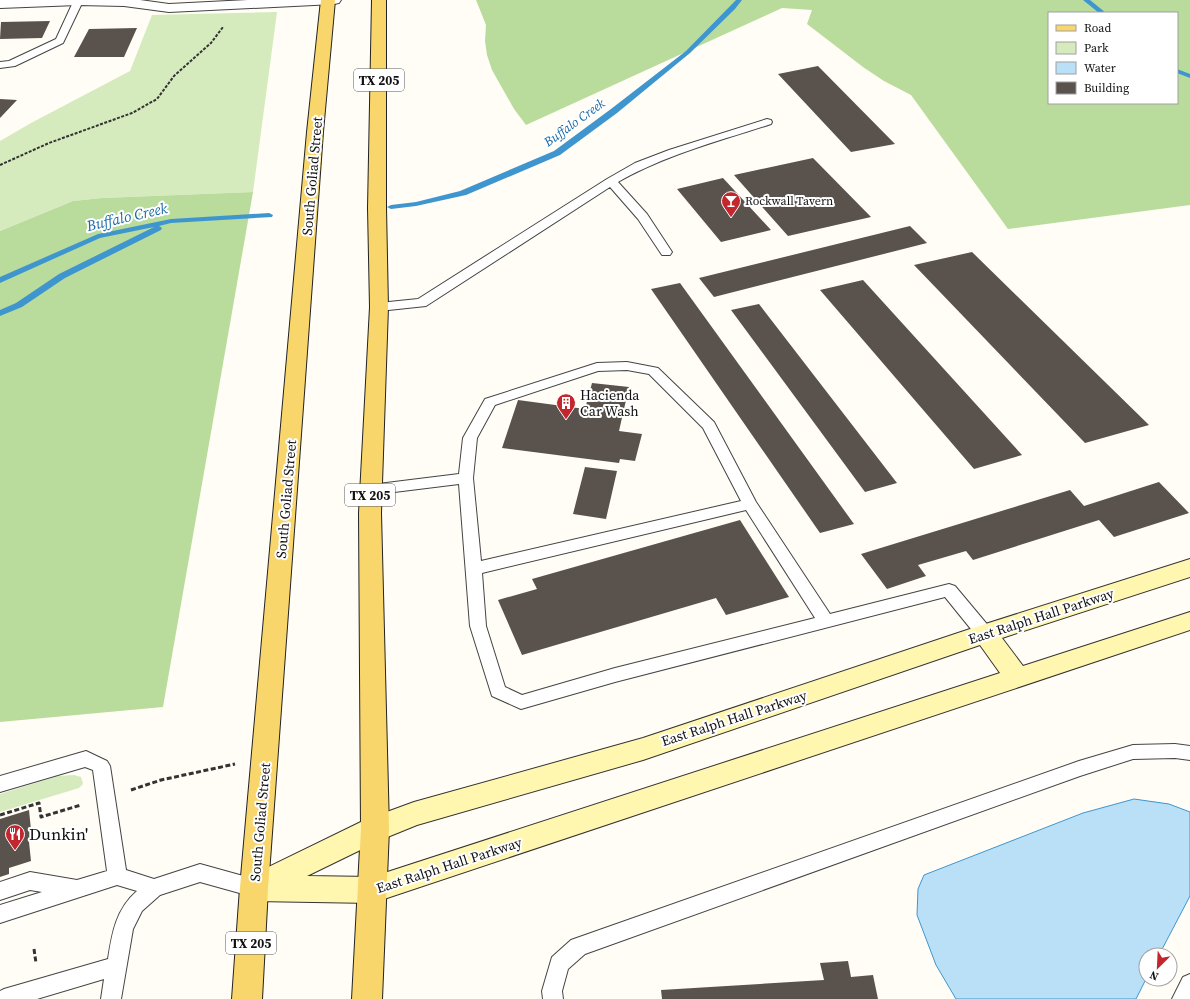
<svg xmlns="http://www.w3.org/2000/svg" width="1190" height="999" font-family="'Source Serif 4',serif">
<rect width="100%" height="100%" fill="#fffdf5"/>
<!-- green -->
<path fill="#d5ebbd" d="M 277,12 L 253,192 L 102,198 L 73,201 L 0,231 L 0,141 L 31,123 L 130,71 L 152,15 Z
M 74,775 L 81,777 L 83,784 L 79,788 L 0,812 L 0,794 L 58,776 Z"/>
<!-- forest -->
<path fill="#b9dc9c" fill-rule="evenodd" d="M 476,0 L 1190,0 L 1190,205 L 1008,229 L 911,95 L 884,81 L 863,67 L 807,24 L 812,10 L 782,8 L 526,125 L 514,109 L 492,70 L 487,55 L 485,41 L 486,25 ZM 1049,13 L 1177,13 L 1177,103 L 1049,103 Z
M 253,192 L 163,707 L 0,722 L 0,231 L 73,201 L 102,198 Z"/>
<!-- water -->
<path fill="#b9e0f7" stroke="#3f96cf" d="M 1134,799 L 1169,804 L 1190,812 L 1190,896 L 1159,955 L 1146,955 L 1146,979 L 1136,999 L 956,999 L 936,965 L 917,915 L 918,889 L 924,875 L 1083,813 Z"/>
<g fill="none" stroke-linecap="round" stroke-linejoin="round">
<!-- stream -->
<path fill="#3f96cf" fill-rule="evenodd" d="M 736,0 L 742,0 L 735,9 L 690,53 L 617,113 L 560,155 L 466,195 L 416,206 L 391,209 L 387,207 L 391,205 L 416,202 L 460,191 L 554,151 L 611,109 L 686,51 Z
M 1083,0 L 1090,0 L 1106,13 L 1099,13 Z
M 1177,69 L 1190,74 L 1190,78 L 1177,73 Z
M 269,213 L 273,215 L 272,217 L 171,223 L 159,226 L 162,228 L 161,230 L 65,278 L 22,307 L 0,316 L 0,310 L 16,303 L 59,274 L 154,227 L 100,238 L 0,283 L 0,277 L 98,234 L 171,219 Z"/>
</g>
<!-- building -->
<path fill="#5a524d" d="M 50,21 L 42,38 L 0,39 L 1,22 Z
M 137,28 L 124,57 L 74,57 L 89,29 Z
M 818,66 L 895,144 L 851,152 L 778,74 Z
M 0,99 L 17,100 L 0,118 Z
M 813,158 L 871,217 L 788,236 L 734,175 Z
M 723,178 L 771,230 L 721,242 L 677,189 Z
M 910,226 L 927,243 L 714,297 L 699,278 Z
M 972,252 L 1149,425 L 1085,443 L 914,265 Z
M 863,280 L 1022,455 L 974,469 L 820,290 Z
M 680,283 L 854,524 L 820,533 L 651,289 Z
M 759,304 L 897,483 L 865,492 L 731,310 Z
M 592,383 L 629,387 L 619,431 L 642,434 L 635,461 L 620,459 L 619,463 L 502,448 L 518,400 L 585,409 Z
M 585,467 L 617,471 L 606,519 L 573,514 Z
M 1159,482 L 1189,513 L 1114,537 L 1099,520 L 973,560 L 966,551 L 918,565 L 926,576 L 887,589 L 861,554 L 1070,490 L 1084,506 Z
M 740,520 L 789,597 L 726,615 L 716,598 L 522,655 L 498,600 L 537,589 L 532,579 Z
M 29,810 L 32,840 L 29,842 L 31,861 L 9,868 L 9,874 L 0,877 L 0,819 Z
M 848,961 L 851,977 L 873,975 L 878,999 L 662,999 L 661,990 L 824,980 L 820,963 Z"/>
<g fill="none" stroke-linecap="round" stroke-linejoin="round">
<defs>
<path id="service" d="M 74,0 L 83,1 L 63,43 L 15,66 L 0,68 L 0,62 L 9,61 L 56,39 Z
M 767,119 L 771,120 L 772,122 L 771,124 C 719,141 665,155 618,182 L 647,214 L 672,252 L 670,255 L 662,255 L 638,219 L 610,187 L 426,306 L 379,311 L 374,310 L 373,307 L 374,304 L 379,303 L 418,299 L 607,179 L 635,163 L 669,150 Z
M 627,362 L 658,368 L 714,422 L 756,502 L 830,614 L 949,584 L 955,586 L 991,629 L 993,634 L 991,639 L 985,640 L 979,639 L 945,597 L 615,682 L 521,709 L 492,696 L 470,626 L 459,484 L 370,495 L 365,494 L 363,490 L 365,486 L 370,485 L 459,474 L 463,438 L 485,399 L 597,363 ZM 627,370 L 649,374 L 703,428 L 741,501 L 481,561 L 473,478 L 477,438 L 495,405 L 598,371 ZM 746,510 L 815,618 L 615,668 L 522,695 L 505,687 L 486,626 L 482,573 Z
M 1175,744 L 1190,746 L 1190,760 L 1175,758 L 1133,759 L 1080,776 L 585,954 L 568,969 L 562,991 L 563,999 L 543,999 L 542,991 L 552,957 L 571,940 L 1079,761 L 1133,745 Z
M 86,751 L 107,761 L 110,766 L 126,870 L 154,879 L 200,864 L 254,879 L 261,882 L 264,888 L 261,894 L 254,897 L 200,882 L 160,895 L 142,911 L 133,929 L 121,999 L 101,999 L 104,979 L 37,999 L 0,999 L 0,991 L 4,989 L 108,959 C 112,933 116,909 137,891 L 117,885 L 0,923 L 0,905 L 42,892 L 30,890 L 0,900 L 0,882 L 30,872 L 77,880 L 107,871 L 93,770 L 85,767 L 0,792 L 0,776 Z
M 1190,974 L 1190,999 L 1172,999 L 1183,977 Z"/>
<path id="minor" d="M 0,0 L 140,0 L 169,4 L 248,0 L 341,0 L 339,3 L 334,4 L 169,12 L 124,6 L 78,5 L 0,8 Z"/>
<path id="secondary" d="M 1190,559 L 1190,577 L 1002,638 L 1023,666 L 1190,612 L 1190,630 L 372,903 L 254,901 L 244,897 L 240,888 L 244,879 L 365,820 L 414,802 L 643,738 L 976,627 ZM 980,645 L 1000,673 L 372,877 L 307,876 L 385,838 L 417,825 L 643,760 Z"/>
<path id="primary" d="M 321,0 L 335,0 L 323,132 L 268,888 L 262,999 L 232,999 L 240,888 L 307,132 Z
M 372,0 L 386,0 L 386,208 L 388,307 L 381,513 L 389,829 L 382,999 L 352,999 L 361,829 L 359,513 L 370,307 L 368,208 Z"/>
</defs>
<!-- service casing -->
<use href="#service" stroke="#444" stroke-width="2"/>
<!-- minor casing -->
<use href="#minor" stroke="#444" stroke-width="2"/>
<!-- secondary casing -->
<use href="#secondary" stroke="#333" stroke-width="2"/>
<!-- primary casing -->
<use href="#primary" stroke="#222" stroke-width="2"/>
<!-- path-far1 -->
<path stroke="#333" stroke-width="2" stroke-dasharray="3 1.5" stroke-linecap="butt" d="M 0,165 L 49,143 L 132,113 L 157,99 L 174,76 L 211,43 L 223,27"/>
<!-- path -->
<path stroke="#333" stroke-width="3" stroke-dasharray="5 2.5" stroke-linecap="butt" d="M 131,790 L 161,780 L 235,764
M 0,815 L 39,803 L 41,817 L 81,805
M 34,949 L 36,963"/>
<!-- service -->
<use href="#service" fill="#fff" fill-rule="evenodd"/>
<!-- minor -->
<use href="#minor" fill="#fff" fill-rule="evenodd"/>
<!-- secondary -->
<use href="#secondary" fill="#fff6b0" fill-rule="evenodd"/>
<!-- primary -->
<use href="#primary" fill="#f9d66b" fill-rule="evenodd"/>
</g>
<!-- icons -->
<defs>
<symbol id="bar-pin" viewBox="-11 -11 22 30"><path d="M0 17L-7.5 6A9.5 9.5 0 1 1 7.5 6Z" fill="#c4262e" stroke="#fff"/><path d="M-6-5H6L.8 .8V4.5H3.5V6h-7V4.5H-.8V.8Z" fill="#fff"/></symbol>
<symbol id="building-pin" viewBox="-11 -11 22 30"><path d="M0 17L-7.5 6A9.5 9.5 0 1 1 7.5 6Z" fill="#c4262e" stroke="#fff"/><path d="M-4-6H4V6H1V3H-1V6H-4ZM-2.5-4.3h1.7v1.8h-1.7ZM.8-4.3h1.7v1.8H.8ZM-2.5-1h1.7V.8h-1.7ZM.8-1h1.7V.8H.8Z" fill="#fff"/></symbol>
<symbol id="restaurant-pin" viewBox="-11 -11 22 30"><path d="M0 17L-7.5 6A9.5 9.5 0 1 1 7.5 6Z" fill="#c4262e" stroke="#fff"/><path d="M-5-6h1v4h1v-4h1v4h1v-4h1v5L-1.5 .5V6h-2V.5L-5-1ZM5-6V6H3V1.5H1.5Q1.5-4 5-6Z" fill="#fff"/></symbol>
</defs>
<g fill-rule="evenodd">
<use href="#bar-pin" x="720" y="190" width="22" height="30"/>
<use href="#building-pin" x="555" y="392" width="22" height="30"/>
<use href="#restaurant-pin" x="4" y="823" width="22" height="30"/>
</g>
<g text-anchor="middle" stroke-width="4" stroke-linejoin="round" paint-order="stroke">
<!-- far-poi labels -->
<g font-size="12" fill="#111" stroke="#fff" text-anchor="start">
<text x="745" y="205">Rockwall Tavern</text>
</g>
<!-- shield labels -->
<g fill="#fff" stroke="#585858" stroke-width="1">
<rect x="354" y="69" width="50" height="22" rx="3"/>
<rect x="345" y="484" width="50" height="22" rx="3"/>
<rect x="226" y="932" width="50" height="22" rx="3"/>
</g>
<g font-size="13" font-weight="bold" fill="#111">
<text x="379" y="85">TX 205</text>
<text x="370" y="500">TX 205</text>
<text x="251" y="948">TX 205</text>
</g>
<!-- far-water labels -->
<g font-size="13" font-style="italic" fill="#1768a6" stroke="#fff">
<text transform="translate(574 122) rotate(-36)" y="5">Buffalo Creek</text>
</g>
<!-- street labels -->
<g font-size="14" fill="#111" stroke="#fff">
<text transform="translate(312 176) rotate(-85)" y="5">South Goliad Street</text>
<text transform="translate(286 499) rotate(-85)" y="5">South Goliad Street</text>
<text transform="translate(1041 616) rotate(-18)" y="5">East Ralph Hall Parkway</text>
<text transform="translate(734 718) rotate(-18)" y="5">East Ralph Hall Parkway</text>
<text transform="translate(260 822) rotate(-85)" y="5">South Goliad Street</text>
<text transform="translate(449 865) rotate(-18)" y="5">East Ralph Hall Parkway</text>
</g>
<!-- poi labels -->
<g font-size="14" fill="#111" stroke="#fff" text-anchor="start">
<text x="580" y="400">Hacienda<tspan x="580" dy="16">Car Wash</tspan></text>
</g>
<!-- water labels -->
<g font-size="15" font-style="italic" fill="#1768a6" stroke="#fff">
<text transform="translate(127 217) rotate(-13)" y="5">Buffalo Creek</text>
</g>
<!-- near-poi labels -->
<g font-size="17" fill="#111" stroke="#fff" text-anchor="start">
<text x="29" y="840">Dunkin'</text>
</g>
</g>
<!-- legend -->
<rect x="1048" y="12" width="130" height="92" fill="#ffffff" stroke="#a0a0a0"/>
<rect x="1056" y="25" width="20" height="6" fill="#f9d66b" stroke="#a0a0a0"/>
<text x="1084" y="32" font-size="12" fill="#111111">Road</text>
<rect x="1056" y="42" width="20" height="12" fill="#d5ebbd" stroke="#a0a0a0"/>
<text x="1084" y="52" font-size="12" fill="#111111">Park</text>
<rect x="1056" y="62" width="20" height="12" fill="#b9e0f7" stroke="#a0a0a0"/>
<text x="1084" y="72" font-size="12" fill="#111111">Water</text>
<rect x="1056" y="82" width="20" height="12" fill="#5a524d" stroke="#a0a0a0"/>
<text x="1084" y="92" font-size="12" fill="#111111">Building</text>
<!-- north arrow -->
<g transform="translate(1158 967) rotate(204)"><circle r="19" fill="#ffffff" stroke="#a0a0a0"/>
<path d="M0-3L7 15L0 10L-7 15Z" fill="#c4262e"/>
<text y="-6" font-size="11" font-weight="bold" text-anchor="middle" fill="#111111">N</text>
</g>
</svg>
